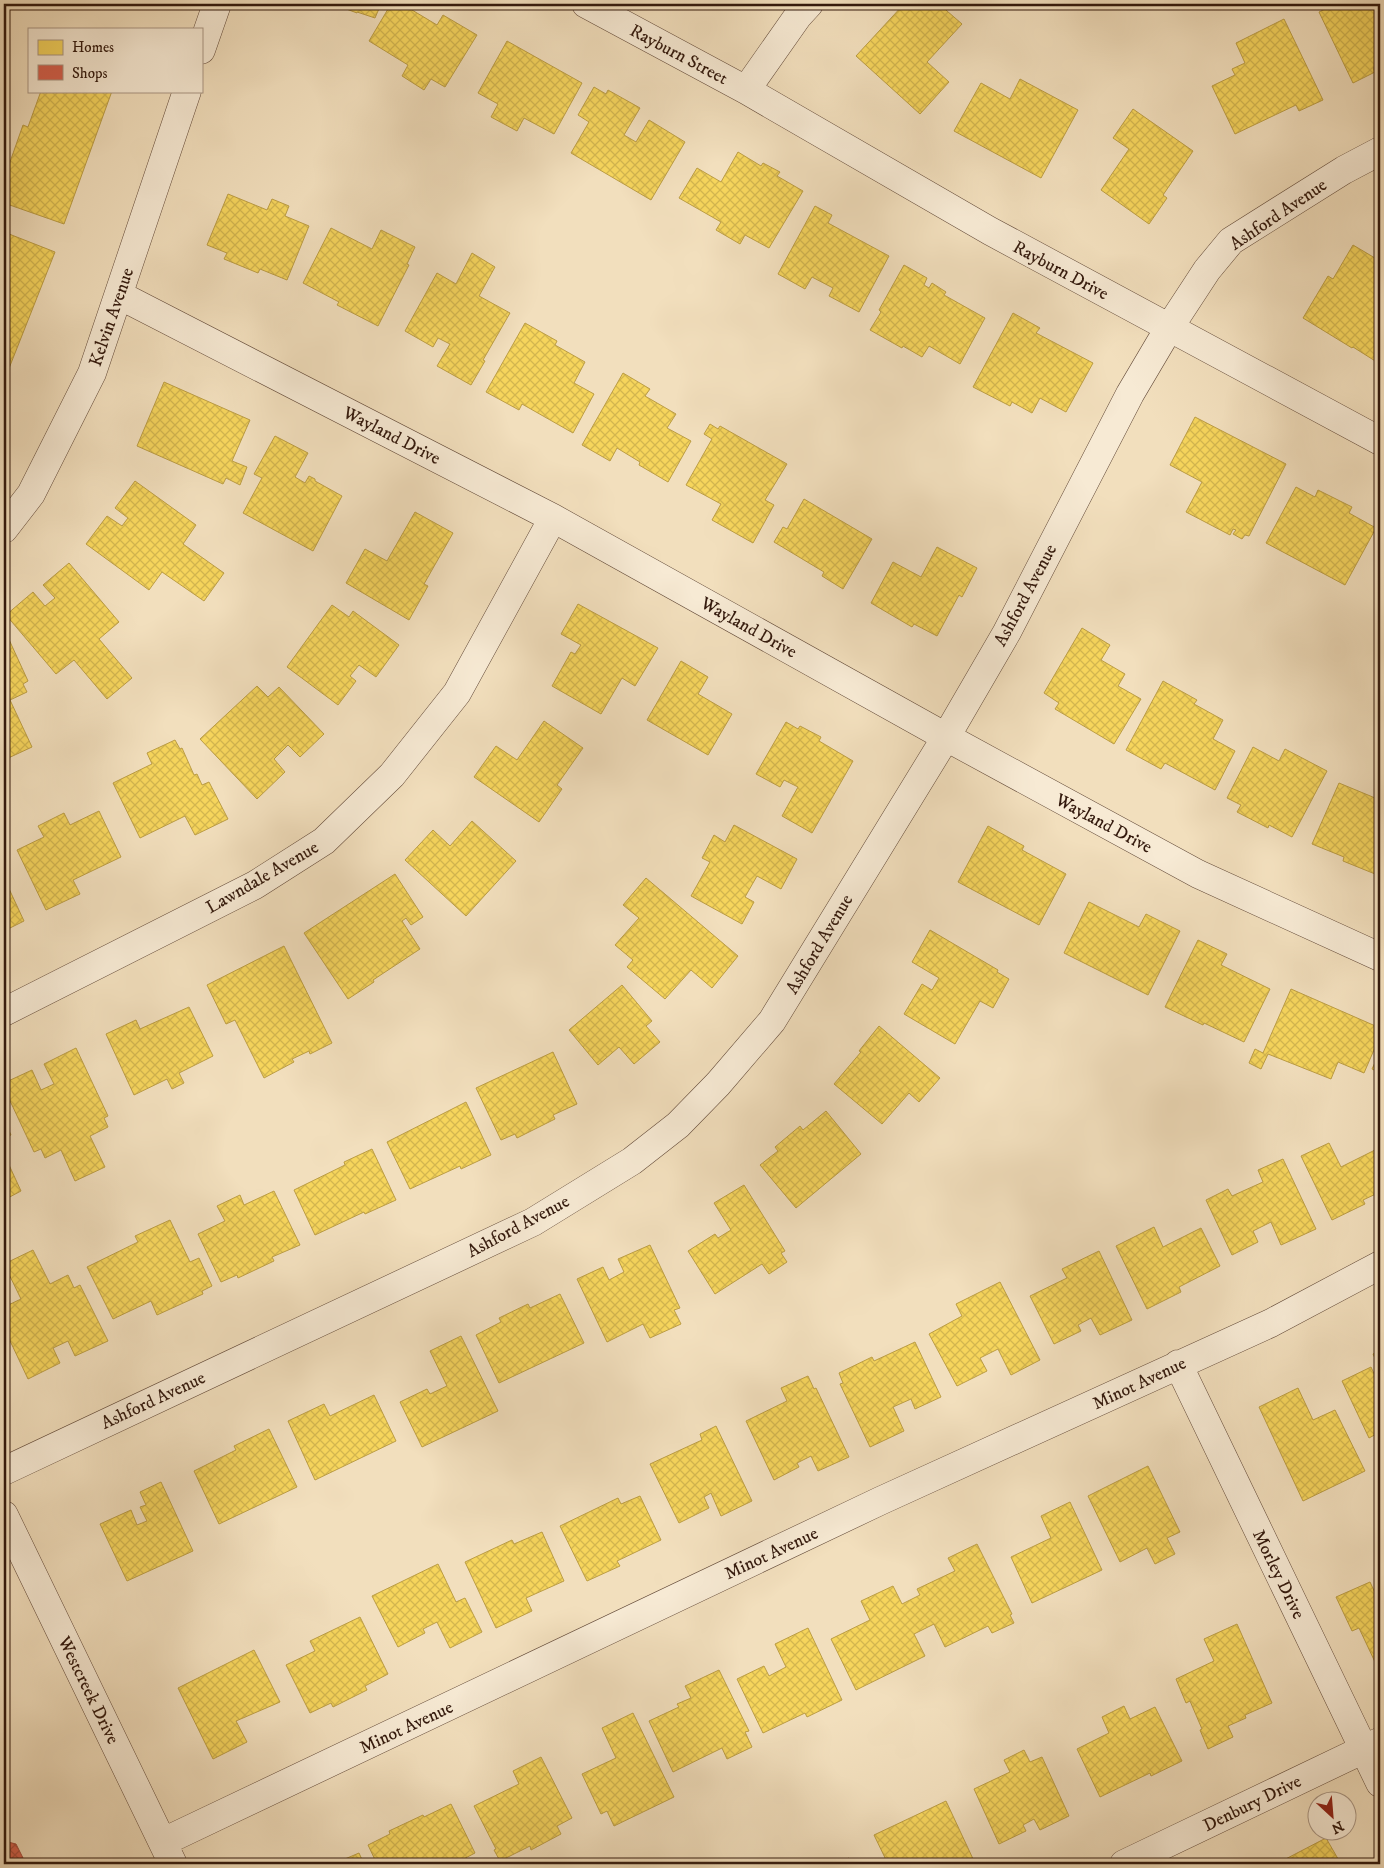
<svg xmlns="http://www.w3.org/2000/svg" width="1384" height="1868" font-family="'IM FELL DW Pica',serif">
<defs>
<pattern id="homes-cross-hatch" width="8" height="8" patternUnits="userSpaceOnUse" patternTransform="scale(1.25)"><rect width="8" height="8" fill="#f6d55c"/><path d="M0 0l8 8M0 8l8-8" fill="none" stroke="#d3b64f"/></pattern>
<pattern id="shops-cross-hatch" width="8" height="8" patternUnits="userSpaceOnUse" patternTransform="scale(1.25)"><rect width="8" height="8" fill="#d6604d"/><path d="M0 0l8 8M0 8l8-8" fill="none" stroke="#ae4e3e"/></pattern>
</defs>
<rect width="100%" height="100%" fill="#f2dfbd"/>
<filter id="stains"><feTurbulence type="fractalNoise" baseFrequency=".004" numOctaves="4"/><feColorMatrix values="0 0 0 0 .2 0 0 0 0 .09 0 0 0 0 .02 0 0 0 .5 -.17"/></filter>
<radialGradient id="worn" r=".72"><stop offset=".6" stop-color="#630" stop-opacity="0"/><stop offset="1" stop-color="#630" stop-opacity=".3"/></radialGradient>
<!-- homes -->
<path fill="url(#homes-cross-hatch)" stroke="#bc9d44" d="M 333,4 L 381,4 L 375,18 L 357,12 L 357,13 Z
M 391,4 L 402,4 L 437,25 L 443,15 L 477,35 L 445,87 L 431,79 L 424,90 L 402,76 L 408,65 L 369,41 Z
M 904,4 L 939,4 L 962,24 L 927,62 L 949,82 L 920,114 L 856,56 Z
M 1335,4 L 1380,4 L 1380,64 L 1373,68 L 1375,72 L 1353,83 L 1319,12 Z
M 1284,19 L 1323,100 L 1299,111 L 1296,105 L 1235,134 L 1212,86 L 1235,75 L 1232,69 L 1245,63 L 1236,43 Z
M 507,41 L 582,83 L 554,134 L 524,118 L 517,131 L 491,117 L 498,104 L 478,93 Z
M 1020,79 L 1078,110 L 1041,178 L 954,131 L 981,83 L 1010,99 Z
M 594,87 L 606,94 L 608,90 L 640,108 L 624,135 L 636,142 L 649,120 L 685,142 L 651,200 L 571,153 L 589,122 L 578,115 Z
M 41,91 L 112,91 L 64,224 L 4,203 L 4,179 L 23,125 L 28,127 Z
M 1133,109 L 1193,151 L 1163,195 L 1167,198 L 1149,224 L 1101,190 L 1129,149 L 1113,138 Z
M 738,152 L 761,166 L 763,163 L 780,172 L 777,176 L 803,191 L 769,248 L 745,235 L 740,244 L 716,230 L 721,222 L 679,198 L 697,168 L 721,182 Z
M 228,194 L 267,210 L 272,199 L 289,206 L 285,216 L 309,226 L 287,280 L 260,269 L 258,273 L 224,259 L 227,253 L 207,245 Z
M 815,206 L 832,215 L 828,223 L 889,256 L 859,312 L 829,296 L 833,288 L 812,277 L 805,289 L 778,274 Z
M 331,228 L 372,249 L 381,230 L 415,247 L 407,264 L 409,265 L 378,326 L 337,305 L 339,302 L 303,283 Z
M 4,232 L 55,252 L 4,381 Z
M 1353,245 L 1380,261 L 1380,364 L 1353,347 L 1352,348 L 1303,318 L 1328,276 L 1333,279 Z
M 472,253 L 495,267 L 479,296 L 510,313 L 483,360 L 485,361 L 471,385 L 437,366 L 450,344 L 438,338 L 433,347 L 405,331 L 437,273 L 456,284 Z
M 904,265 L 927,278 L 924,285 L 929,288 L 932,283 L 946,292 L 944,295 L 985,318 L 960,364 L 929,346 L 922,357 L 903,346 L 902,348 L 870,330 L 881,312 L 879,310 Z
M 1013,313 L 1040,328 L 1036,333 L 1093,363 L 1066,412 L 1040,398 L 1032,413 L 1012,402 L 1010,406 L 973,387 Z
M 525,323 L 557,341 L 555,345 L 585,362 L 574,383 L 594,394 L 573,433 L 522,404 L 519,410 L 486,392 Z
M 623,373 L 650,389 L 645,396 L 676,414 L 667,428 L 691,441 L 668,482 L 639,465 L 640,462 L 617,448 L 610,461 L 582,445 Z
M 164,382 L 250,420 L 232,461 L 247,467 L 240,485 L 226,478 L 223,484 L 137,446 Z
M 1195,417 L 1286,464 L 1249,536 L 1245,535 L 1242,539 L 1233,534 L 1236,530 L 1233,529 L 1230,535 L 1186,512 L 1202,482 L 1170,465 Z
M 710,424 L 718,429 L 720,426 L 787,464 L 765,500 L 774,505 L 753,543 L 712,520 L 721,504 L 686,485 L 712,439 L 704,434 Z
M 275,436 L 308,453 L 295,477 L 305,483 L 309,476 L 315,479 L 315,481 L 342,496 L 313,551 L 243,513 L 262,478 L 254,474 Z
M 135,481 L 196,525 L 183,544 L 224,573 L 204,601 L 162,572 L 149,590 L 86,544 L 107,516 L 122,526 L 128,518 L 115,508 Z
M 1296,487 L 1315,497 L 1318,490 L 1352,507 L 1349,513 L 1376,528 L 1345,585 L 1266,543 Z
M 804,499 L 872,539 L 843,589 L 822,576 L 824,572 L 774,542 L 783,527 L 787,529 Z
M 415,512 L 453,533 L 424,584 L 428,586 L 409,620 L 346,583 L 365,549 L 387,561 Z
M 937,547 L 977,568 L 962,597 L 959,595 L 937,636 L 914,624 L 912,627 L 871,603 L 893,562 L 921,577 Z
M 69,563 L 119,622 L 99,639 L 132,678 L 107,699 L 74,660 L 56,674 L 6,615 L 33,592 L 45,606 L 55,598 L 43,585 Z
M 578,604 L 658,648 L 635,686 L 622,678 L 601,714 L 552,686 L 571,652 L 575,654 L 581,645 L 561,634 Z
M 332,605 L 349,617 L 353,611 L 399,645 L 376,677 L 359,665 L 350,676 L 356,681 L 338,705 L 287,667 Z
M 1082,628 L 1110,645 L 1101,660 L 1125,674 L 1118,686 L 1141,699 L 1114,744 L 1055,709 L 1059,703 L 1044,693 Z
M 6,633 L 28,681 L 23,684 L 27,692 L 10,700 L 32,747 L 4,760 L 4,634 Z
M 681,661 L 708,677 L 698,694 L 732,714 L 708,755 L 647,720 Z
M 1163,681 L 1197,700 L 1194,704 L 1223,720 L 1213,739 L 1235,751 L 1215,790 L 1165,763 L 1161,769 L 1126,750 Z
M 257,686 L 268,697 L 279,687 L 324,734 L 300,757 L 288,745 L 274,759 L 285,772 L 257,799 L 200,739 Z
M 544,721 L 583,748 L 557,785 L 562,789 L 539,822 L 474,777 L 496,746 L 517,760 Z
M 786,722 L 798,729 L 800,726 L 821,737 L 819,741 L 853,761 L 812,833 L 782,816 L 798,787 L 784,780 L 780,787 L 756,774 Z
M 175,740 L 180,749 L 182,748 L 194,775 L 197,774 L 202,785 L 209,782 L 228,819 L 195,835 L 185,816 L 140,838 L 113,783 L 152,764 L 147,753 Z
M 1253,747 L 1279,761 L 1285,749 L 1327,771 L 1292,837 L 1269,825 L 1268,828 L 1237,812 L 1241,805 L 1227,798 Z
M 1339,783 L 1380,800 L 1380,876 L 1343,861 L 1344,857 L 1312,844 Z
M 99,811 L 121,857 L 73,880 L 80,894 L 46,910 L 17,850 L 44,837 L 38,826 L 64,813 L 70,825 Z
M 472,821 L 516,861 L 466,916 L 405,860 L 433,830 L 450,846 Z
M 734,825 L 797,859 L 781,889 L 757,876 L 745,897 L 754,902 L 742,924 L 691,896 L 710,862 L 702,858 L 714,835 L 725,842 Z
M 988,826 L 1024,846 L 1022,850 L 1066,874 L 1039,925 L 958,882 Z
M 395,874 L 423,917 L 411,925 L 406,918 L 402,921 L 420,949 L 373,980 L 374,982 L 348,999 L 304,933 Z
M 4,878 L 24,921 L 4,931 Z
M 646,878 L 738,956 L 712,988 L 691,970 L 665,999 L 627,967 L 633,960 L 615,945 L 639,918 L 623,905 Z
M 1089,902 L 1139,927 L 1146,914 L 1180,931 L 1148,995 L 1064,953 Z
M 930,930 L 998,970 L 997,972 L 1009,979 L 993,1008 L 980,1001 L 955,1044 L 904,1014 L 922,984 L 932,990 L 939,978 L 912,962 Z
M 1198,940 L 1227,954 L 1221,965 L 1270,989 L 1244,1042 L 1204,1023 L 1203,1025 L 1165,1007 Z
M 284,946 L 332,1043 L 310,1054 L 309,1051 L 292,1059 L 294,1062 L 264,1078 L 235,1020 L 226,1024 L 207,985 Z
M 622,985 L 652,1021 L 646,1026 L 660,1042 L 634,1064 L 619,1047 L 598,1065 L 569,1030 Z
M 1291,989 L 1380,1028 L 1380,1036 L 1364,1073 L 1338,1062 L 1331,1079 L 1268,1054 L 1261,1069 L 1249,1063 L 1255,1049 L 1263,1053 Z
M 189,1007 L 213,1056 L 179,1073 L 184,1083 L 172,1089 L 167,1079 L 134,1095 L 106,1034 L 136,1020 L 140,1029 Z
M 879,1026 L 940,1078 L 919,1102 L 909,1093 L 882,1124 L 834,1084 L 861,1052 L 859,1051 Z
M 76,1048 L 108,1116 L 104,1118 L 108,1127 L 90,1136 L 105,1167 L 75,1181 L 61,1150 L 45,1158 L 41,1149 L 34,1152 L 4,1088 L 4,1083 L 32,1070 L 41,1090 L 54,1084 L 44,1064 Z
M 553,1052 L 577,1104 L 553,1115 L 555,1119 L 517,1138 L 515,1134 L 501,1140 L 476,1088 Z
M 1380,1052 L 1380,1073 L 1372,1069 Z
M 466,1102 L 491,1155 L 461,1169 L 460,1166 L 410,1189 L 387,1142 Z
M 826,1111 L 861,1154 L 796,1208 L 760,1165 L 778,1151 L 775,1147 L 800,1126 L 803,1130 Z
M 4,1120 L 11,1135 L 4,1138 Z
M 1380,1141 L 1380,1192 L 1363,1200 L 1365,1204 L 1332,1220 L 1301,1156 L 1329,1143 L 1341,1167 L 1377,1149 L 1375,1144 Z
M 372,1149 L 396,1200 L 365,1214 L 364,1212 L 315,1235 L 294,1190 L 345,1165 L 344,1162 Z
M 4,1154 L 21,1191 L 4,1200 Z
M 1283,1159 L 1316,1229 L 1281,1245 L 1271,1222 L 1253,1231 L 1258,1242 L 1232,1255 L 1206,1200 L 1228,1189 L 1232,1196 L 1263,1182 L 1258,1170 Z
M 744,1185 L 785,1251 L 781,1253 L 787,1262 L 769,1274 L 762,1264 L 715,1294 L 688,1251 L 715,1234 L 718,1238 L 731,1230 L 714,1203 Z
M 274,1191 L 300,1245 L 272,1257 L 274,1261 L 238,1278 L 237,1275 L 221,1282 L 198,1234 L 225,1221 L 217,1206 L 240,1195 L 244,1205 Z
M 170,1220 L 190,1262 L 199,1258 L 212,1286 L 202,1291 L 203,1294 L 157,1315 L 151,1301 L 113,1319 L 87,1267 L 138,1242 L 135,1236 Z
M 1154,1227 L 1163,1247 L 1201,1228 L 1220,1266 L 1179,1287 L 1181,1292 L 1147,1309 L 1116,1246 Z
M 650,1245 L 680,1308 L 674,1310 L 681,1324 L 650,1338 L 643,1324 L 607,1342 L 577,1279 L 603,1267 L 609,1280 L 624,1272 L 618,1259 Z
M 33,1250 L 50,1284 L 68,1275 L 74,1288 L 80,1285 L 108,1341 L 75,1356 L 68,1341 L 53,1348 L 60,1363 L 28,1379 L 4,1328 L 4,1318 L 8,1315 L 4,1307 L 21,1299 L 4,1264 Z
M 1099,1251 L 1132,1320 L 1100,1335 L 1091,1318 L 1078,1325 L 1081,1331 L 1054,1344 L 1030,1296 L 1067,1278 L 1062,1269 Z
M 1000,1282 L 1040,1360 L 1011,1375 L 998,1349 L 980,1358 L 987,1371 L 957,1386 L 929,1334 L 962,1316 L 956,1304 Z
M 560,1294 L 584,1343 L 499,1383 L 476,1335 L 501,1322 L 499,1318 L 528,1304 L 530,1308 Z
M 461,1336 L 498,1411 L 422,1447 L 400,1402 L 427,1389 L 430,1394 L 447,1386 L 430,1351 Z
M 915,1342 L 941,1397 L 915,1409 L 911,1399 L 893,1407 L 904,1431 L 870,1447 L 840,1384 L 843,1383 L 839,1373 L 872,1357 L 874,1361 Z
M 1380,1350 L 1380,1369 L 1373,1354 Z
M 1371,1367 L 1377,1380 L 1380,1378 L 1380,1432 L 1369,1438 L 1342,1381 Z
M 808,1376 L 814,1389 L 816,1388 L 849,1457 L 818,1471 L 811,1456 L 797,1463 L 799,1467 L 774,1480 L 746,1421 L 787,1401 L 781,1388 Z
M 1298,1388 L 1313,1420 L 1335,1410 L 1365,1471 L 1303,1501 L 1259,1407 Z
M 374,1395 L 396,1441 L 315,1480 L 288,1421 L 324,1404 L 330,1416 Z
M 716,1426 L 752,1501 L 721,1516 L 711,1493 L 704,1497 L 709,1508 L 679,1523 L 650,1464 L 702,1440 L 700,1434 Z
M 269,1429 L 297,1487 L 219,1524 L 194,1471 L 236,1450 L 234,1446 Z
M 1148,1466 L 1180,1532 L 1167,1538 L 1175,1554 L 1155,1564 L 1147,1548 L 1120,1562 L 1088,1496 Z
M 161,1482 L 193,1551 L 127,1581 L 100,1524 L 131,1510 L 137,1525 L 147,1521 L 140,1507 L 146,1505 L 140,1492 Z
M 640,1496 L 661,1540 L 617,1561 L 620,1566 L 587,1581 L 560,1526 L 618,1498 L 621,1504 Z
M 1070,1502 L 1102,1570 L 1032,1603 L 1011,1557 L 1051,1538 L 1041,1516 Z
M 542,1532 L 564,1581 L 526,1598 L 532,1611 L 496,1628 L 465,1562 L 512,1540 L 514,1544 Z
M 977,1544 L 1012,1614 L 1010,1615 L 1014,1623 L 992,1633 L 988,1626 L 945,1647 L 934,1624 L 914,1634 L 925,1656 L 856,1690 L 831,1639 L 870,1620 L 861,1601 L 893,1586 L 902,1604 L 920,1595 L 917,1589 L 955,1571 L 948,1558 Z
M 438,1564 L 456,1602 L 465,1598 L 482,1632 L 450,1648 L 437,1622 L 423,1629 L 425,1633 L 398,1647 L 372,1596 Z
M 1370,1582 L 1377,1597 L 1380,1596 L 1380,1659 L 1375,1662 L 1359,1628 L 1352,1631 L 1336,1597 Z
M 360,1617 L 388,1674 L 365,1686 L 367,1690 L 333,1707 L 331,1703 L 310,1713 L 286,1665 L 315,1651 L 310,1641 Z
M 1237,1624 L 1272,1703 L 1245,1715 L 1246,1718 L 1228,1726 L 1233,1737 L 1208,1749 L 1200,1730 L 1202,1729 L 1190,1701 L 1186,1703 L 1176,1679 L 1214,1661 L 1204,1639 Z
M 808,1628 L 842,1700 L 807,1717 L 805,1713 L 763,1733 L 737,1679 L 764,1666 L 769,1676 L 786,1667 L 775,1644 Z
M 254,1650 L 280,1702 L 236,1721 L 247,1742 L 213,1759 L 178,1688 Z
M 719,1670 L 749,1731 L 745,1732 L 752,1747 L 727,1759 L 722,1748 L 673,1772 L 649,1721 L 679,1707 L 677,1704 L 691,1698 L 685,1686 Z
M 1124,1706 L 1130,1719 L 1155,1707 L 1182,1761 L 1151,1776 L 1150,1773 L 1100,1797 L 1077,1749 L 1109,1733 L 1102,1717 Z
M 633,1713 L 674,1797 L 614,1826 L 607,1811 L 601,1814 L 582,1774 L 616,1758 L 602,1728 Z
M 1024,1750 L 1030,1762 L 1042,1757 L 1069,1816 L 1040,1830 L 1034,1819 L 1023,1825 L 1026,1831 L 999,1844 L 974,1789 L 1010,1772 L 1004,1760 Z
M 541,1757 L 572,1818 L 557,1826 L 561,1834 L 531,1850 L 530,1846 L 500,1861 L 494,1850 L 496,1849 L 474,1806 L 519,1784 L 513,1771 Z
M 946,1801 L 974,1861 L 967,1864 L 888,1864 L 874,1835 Z
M 451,1804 L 475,1853 L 456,1863 L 456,1864 L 377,1864 L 368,1845 L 390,1834 L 389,1831 L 423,1815 L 424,1817 Z
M 1326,1838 L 1341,1864 L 1276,1864 Z
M 359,1853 L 364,1864 L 333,1864 Z
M 849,1858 L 852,1864 L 835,1864 Z"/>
<!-- shops -->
<path fill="url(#shops-cross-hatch)" stroke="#a54b3a" d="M 4,1841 L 16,1844 L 26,1864 L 4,1864 Z"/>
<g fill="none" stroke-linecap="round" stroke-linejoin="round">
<defs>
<path id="minor" d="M 586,4 L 746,90 L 990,231 L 1380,441
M 201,50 L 217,4
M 746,90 L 798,16 L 809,4
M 119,295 L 553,518 L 946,737 L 1198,874 L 1380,957
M 4,529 L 31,494 L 92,373 L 187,91
M 4,1012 L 255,885 L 324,841 L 392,775 L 457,693 L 553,518
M 1178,1364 L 1380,1783
M 4,1471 L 533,1222 L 632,1161 L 678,1125 L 718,1084 L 772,1021 L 946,737 L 1007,632 L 1130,394 L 1169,328 L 1207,270 L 1231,241 L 1344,170 L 1380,151
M 4,1515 L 173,1864
M 163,1842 L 880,1501 L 1271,1323 L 1380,1265
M 1124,1864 L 1379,1742"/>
</defs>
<!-- minor casing -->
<use href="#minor" stroke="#634a39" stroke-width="29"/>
<!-- minor -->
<use href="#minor" stroke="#f7ead4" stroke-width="28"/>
</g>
<g text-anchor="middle" stroke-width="5" stroke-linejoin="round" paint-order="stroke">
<!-- street labels -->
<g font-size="18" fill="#33190d" stroke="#f7ead4">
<text transform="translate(679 54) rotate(28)" y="6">Rayburn Street</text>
<text transform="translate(1278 214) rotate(-34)" y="6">Ashford Avenue</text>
<text transform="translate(1061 270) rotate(28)" y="6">Rayburn Drive</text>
<text transform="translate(111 317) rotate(-71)" y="6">Kelvin Avenue</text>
<text transform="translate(392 435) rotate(27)" y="6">Wayland Drive</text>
<text transform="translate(1025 595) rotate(-62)" y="6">Ashford Avenue</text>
<text transform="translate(749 627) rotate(29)" y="6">Wayland Drive</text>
<text transform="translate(1104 823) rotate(28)" y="6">Wayland Drive</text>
<text transform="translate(262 877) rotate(-30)" y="6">Lawndale Avenue</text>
<text transform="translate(819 944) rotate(-59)" y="6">Ashford Avenue</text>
<text transform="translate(518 1226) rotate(-28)" y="6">Ashford Avenue</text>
<text transform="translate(1139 1383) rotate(-25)" y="6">Minot Avenue</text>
<text transform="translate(153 1400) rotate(-25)" y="6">Ashford Avenue</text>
<text transform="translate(771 1553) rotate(-25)" y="6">Minot Avenue</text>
<text transform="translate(1279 1574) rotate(64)" y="6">Morley Drive</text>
<text transform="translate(89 1690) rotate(64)" y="6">Westcreek Drive</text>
<text transform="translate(406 1727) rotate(-25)" y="6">Minot Avenue</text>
<text transform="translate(1252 1803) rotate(-26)" y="6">Denbury Drive</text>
</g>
</g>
<!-- margin -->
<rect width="1384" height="1868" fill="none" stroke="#f2dfbd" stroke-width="20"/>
<rect x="5" y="5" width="1374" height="1858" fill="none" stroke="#33190d" stroke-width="2.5"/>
<rect x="10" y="10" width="1364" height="1848" fill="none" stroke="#33190d"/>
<!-- legend -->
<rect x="28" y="28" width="175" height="65" fill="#f7ead4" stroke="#a99684"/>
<rect x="38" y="40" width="25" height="15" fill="#f6d55c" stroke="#a99684"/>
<text x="72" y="52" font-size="15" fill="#33190d">Homes</text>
<rect x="38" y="65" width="25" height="15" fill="#d6604d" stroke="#a99684"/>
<text x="72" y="78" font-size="15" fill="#33190d">Shops</text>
<!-- north arrow -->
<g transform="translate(1332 1816) rotate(154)"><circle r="24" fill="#f7ead4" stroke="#a99684"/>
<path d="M0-4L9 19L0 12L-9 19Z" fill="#8f2418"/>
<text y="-8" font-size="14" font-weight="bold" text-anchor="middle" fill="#33190d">N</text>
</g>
<rect width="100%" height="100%" filter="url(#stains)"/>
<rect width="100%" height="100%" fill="url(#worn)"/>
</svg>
